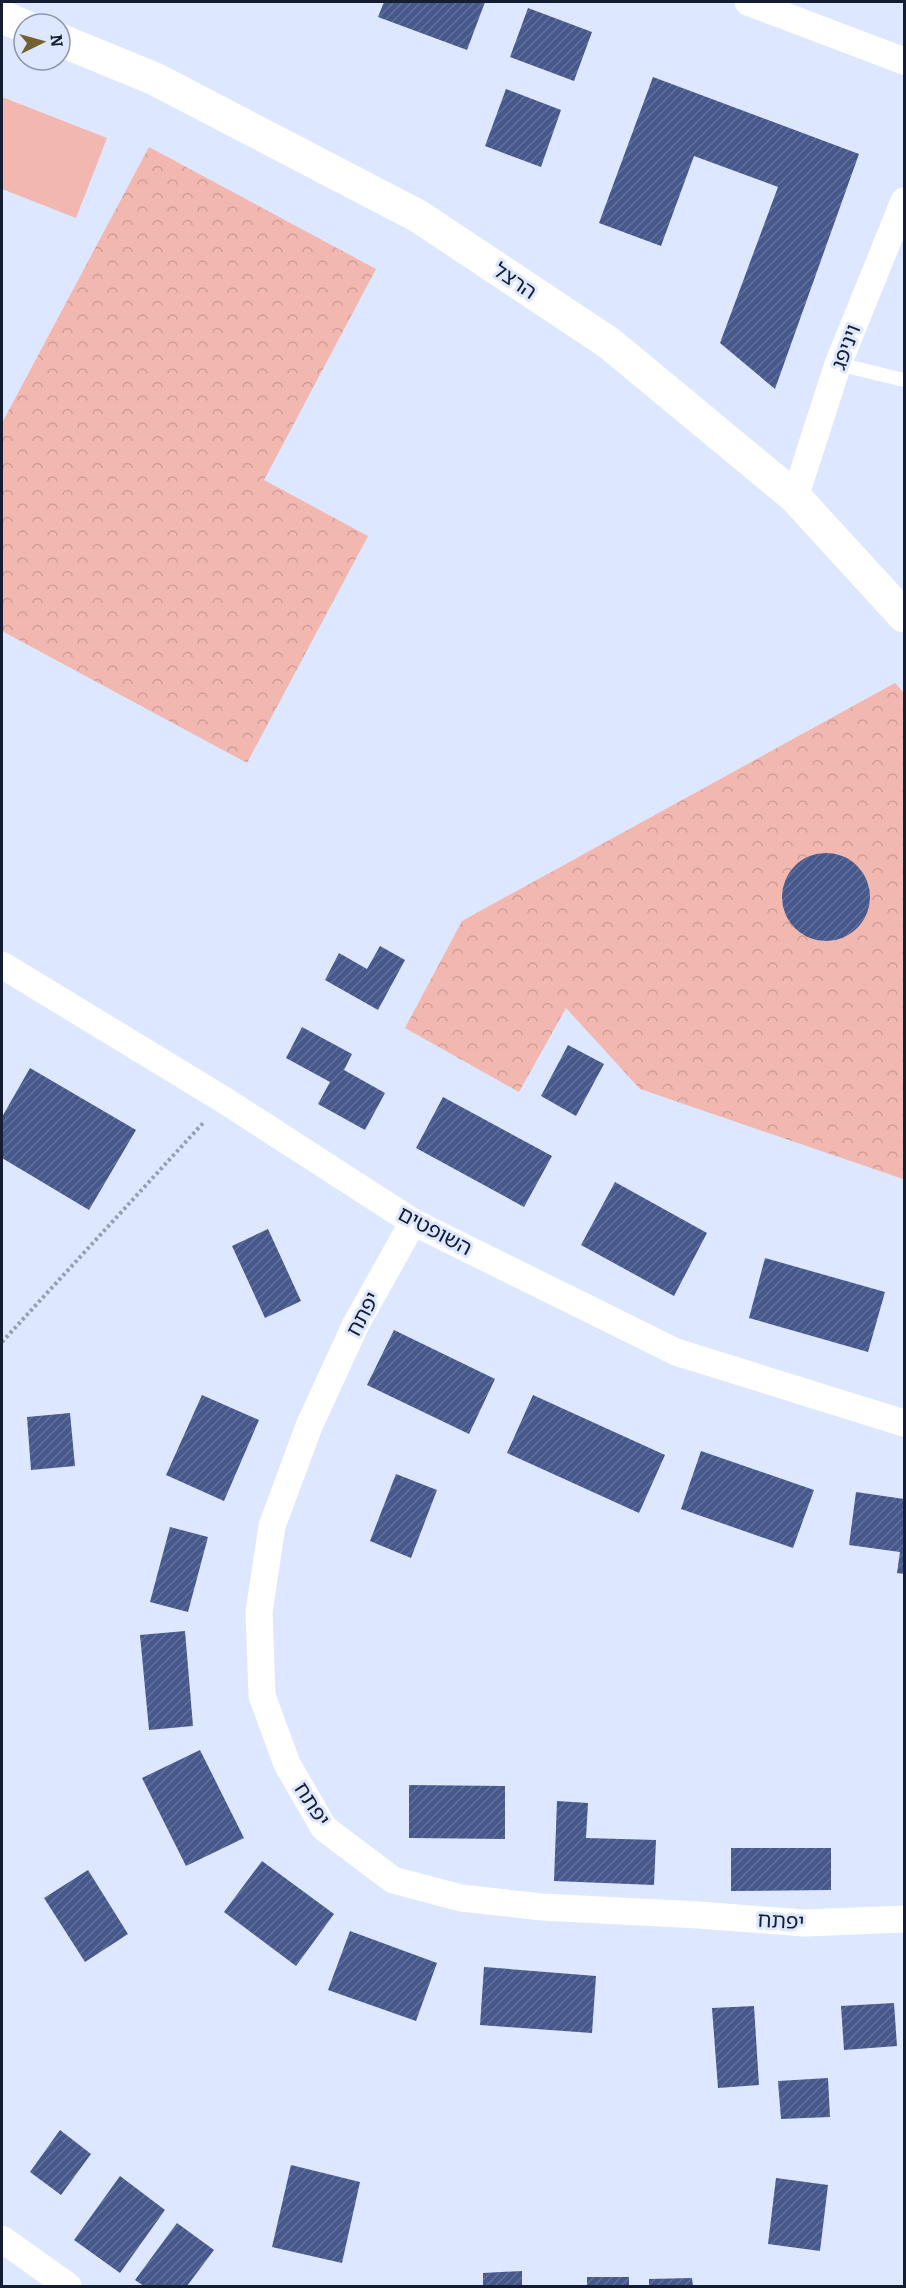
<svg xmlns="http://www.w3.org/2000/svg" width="906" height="2288" font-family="Bitter,'Noto Sans Hebrew',serif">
<defs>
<pattern id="forest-crowns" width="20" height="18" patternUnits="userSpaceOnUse" patternTransform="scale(1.5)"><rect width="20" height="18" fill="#f2b7af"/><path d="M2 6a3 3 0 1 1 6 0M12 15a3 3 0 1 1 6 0" fill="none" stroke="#cf9d97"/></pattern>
<pattern id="building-hatch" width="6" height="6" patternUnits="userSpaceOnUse" patternTransform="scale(1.5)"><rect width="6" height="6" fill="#46588c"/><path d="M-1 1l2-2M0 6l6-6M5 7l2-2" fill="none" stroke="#63719a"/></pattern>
</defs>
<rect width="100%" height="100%" fill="#dde7ff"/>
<!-- grass -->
<path fill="#f2b7af" d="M 2,97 L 107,138 L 76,218 L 2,189 Z"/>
<!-- forest -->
<path fill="url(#forest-crowns)" d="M 149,147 L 376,269 L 264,480 L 368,536 L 247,763 L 2,631 L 2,423 Z
M 895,683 L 904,693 L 903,1179 L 640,1089 L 566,1008 L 519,1092 L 405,1028 L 462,921 Z"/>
<!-- building -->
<path fill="url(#building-hatch)" d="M 384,2 L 485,2 L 467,50 L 378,17 Z
M 528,8 L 592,32 L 574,81 L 510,57 Z
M 653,77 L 859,154 L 775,389 L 720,343 L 778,187 L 694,156 L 661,246 L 599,223 Z
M 506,89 L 561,110 L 541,167 L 485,146 Z
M782 897a44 44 0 1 1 88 0a44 44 0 1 1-88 0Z
M 380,946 L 405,960 L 378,1010 L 325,980 L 339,953 L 367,969 Z
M 302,1027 L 352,1054 L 344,1070 L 385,1093 L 365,1130 L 318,1104 L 330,1082 L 286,1058 Z
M 568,1045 L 604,1064 L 576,1116 L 541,1096 Z
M 30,1068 L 136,1130 L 89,1210 L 2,1158 L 2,1117 Z
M 443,1097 L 552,1156 L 524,1207 L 416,1148 Z
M 615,1182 L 707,1233 L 674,1296 L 581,1245 Z
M 268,1229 L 301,1301 L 265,1318 L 232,1246 Z
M 765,1258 L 885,1292 L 868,1352 L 749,1318 Z
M 394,1330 L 495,1379 L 469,1434 L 367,1385 Z
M 202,1395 L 259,1420 L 224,1501 L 166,1475 Z
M 533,1395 L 665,1455 L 639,1513 L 507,1453 Z
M 70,1413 L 75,1466 L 31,1470 L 27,1417 Z
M 701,1451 L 814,1490 L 793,1548 L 681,1509 Z
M 396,1474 L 437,1490 L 411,1558 L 370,1541 Z
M 856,1492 L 904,1499 L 904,1574 L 897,1573 L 900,1552 L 849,1545 Z
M 170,1527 L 208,1537 L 188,1612 L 150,1602 Z
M 185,1631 L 193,1726 L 149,1730 L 140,1635 Z
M 200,1750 L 244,1838 L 186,1866 L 142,1778 Z
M 409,1785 L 505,1786 L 505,1839 L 409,1838 Z
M 557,1801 L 588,1803 L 586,1838 L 656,1840 L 654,1885 L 554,1881 Z
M 731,1848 L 831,1848 L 831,1890 L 731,1891 Z
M 262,1861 L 334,1914 L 296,1966 L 224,1912 Z
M 88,1870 L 128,1934 L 85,1962 L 44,1898 Z
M 350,1931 L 437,1963 L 416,2021 L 328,1990 Z
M 484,1967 L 596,1976 L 592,2033 L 480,2025 Z
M 894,2003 L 897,2046 L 844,2050 L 841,2006 Z
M 754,2006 L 759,2085 L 718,2088 L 712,2008 Z
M 828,2078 L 830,2117 L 781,2119 L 778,2081 Z
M 60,2130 L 91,2154 L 61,2195 L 30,2172 Z
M 291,2165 L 360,2182 L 342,2263 L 272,2247 Z
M 120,2176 L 165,2210 L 120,2273 L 74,2240 Z
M 776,2178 L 828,2185 L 820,2251 L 768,2244 Z
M 177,2223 L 214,2250 L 187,2286 L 144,2286 L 135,2280 Z
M 522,2271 L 522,2286 L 483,2286 L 483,2273 Z
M 587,2277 L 629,2277 L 629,2286 L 587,2286 Z
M 692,2278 L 693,2286 L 649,2286 L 649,2279 Z"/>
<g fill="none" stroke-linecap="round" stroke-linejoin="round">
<!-- path -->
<path stroke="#959eb5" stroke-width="4" stroke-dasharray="3 3" stroke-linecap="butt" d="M 2,1342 L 204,1122"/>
<!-- service -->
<path stroke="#fff" stroke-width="14" d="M 838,364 L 904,380"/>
<!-- minor -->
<path stroke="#fff" stroke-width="27" d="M 748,2 L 904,61
M 795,497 L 838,364 L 904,201
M 2,965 L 224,1100 L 413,1222 L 676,1352 L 904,1423
M 413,1222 L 356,1324 L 309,1426 L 272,1526 L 259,1612 L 262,1696 L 287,1764 L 324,1828 L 393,1880 L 461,1898 L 542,1907 L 699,1915 L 804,1923 L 904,1919
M 2,2239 L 68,2286"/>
<!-- tertiary -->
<path stroke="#fff" stroke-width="33" d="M 2,17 L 24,26
M 60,40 L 155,79 L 418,216 L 609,343 L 795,497 L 904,616"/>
</g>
<g text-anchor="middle" stroke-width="6" stroke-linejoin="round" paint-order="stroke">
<!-- street labels -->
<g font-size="21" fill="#151d32" stroke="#dde7ff">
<text transform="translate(515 281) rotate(34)" y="7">הרצל</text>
<text transform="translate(846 347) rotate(-69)" y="7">ויניפג</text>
<text transform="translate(435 1231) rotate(28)" y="7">השופטים</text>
<text transform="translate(363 1314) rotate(-62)" y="7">יפתח</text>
<text transform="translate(312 1804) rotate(57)" y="7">יפתח</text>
<text transform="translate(781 1921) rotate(3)" y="7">יפתח</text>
</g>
</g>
<!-- border -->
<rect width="906" height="2288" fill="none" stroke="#151d32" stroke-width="6"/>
<!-- north arrow -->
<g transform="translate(42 42) rotate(85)"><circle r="28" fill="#dde7ff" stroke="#8d96ad" stroke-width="1.5"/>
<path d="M0-4.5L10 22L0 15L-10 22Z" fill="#756130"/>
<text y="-9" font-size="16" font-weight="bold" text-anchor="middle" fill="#151d32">N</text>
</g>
</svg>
